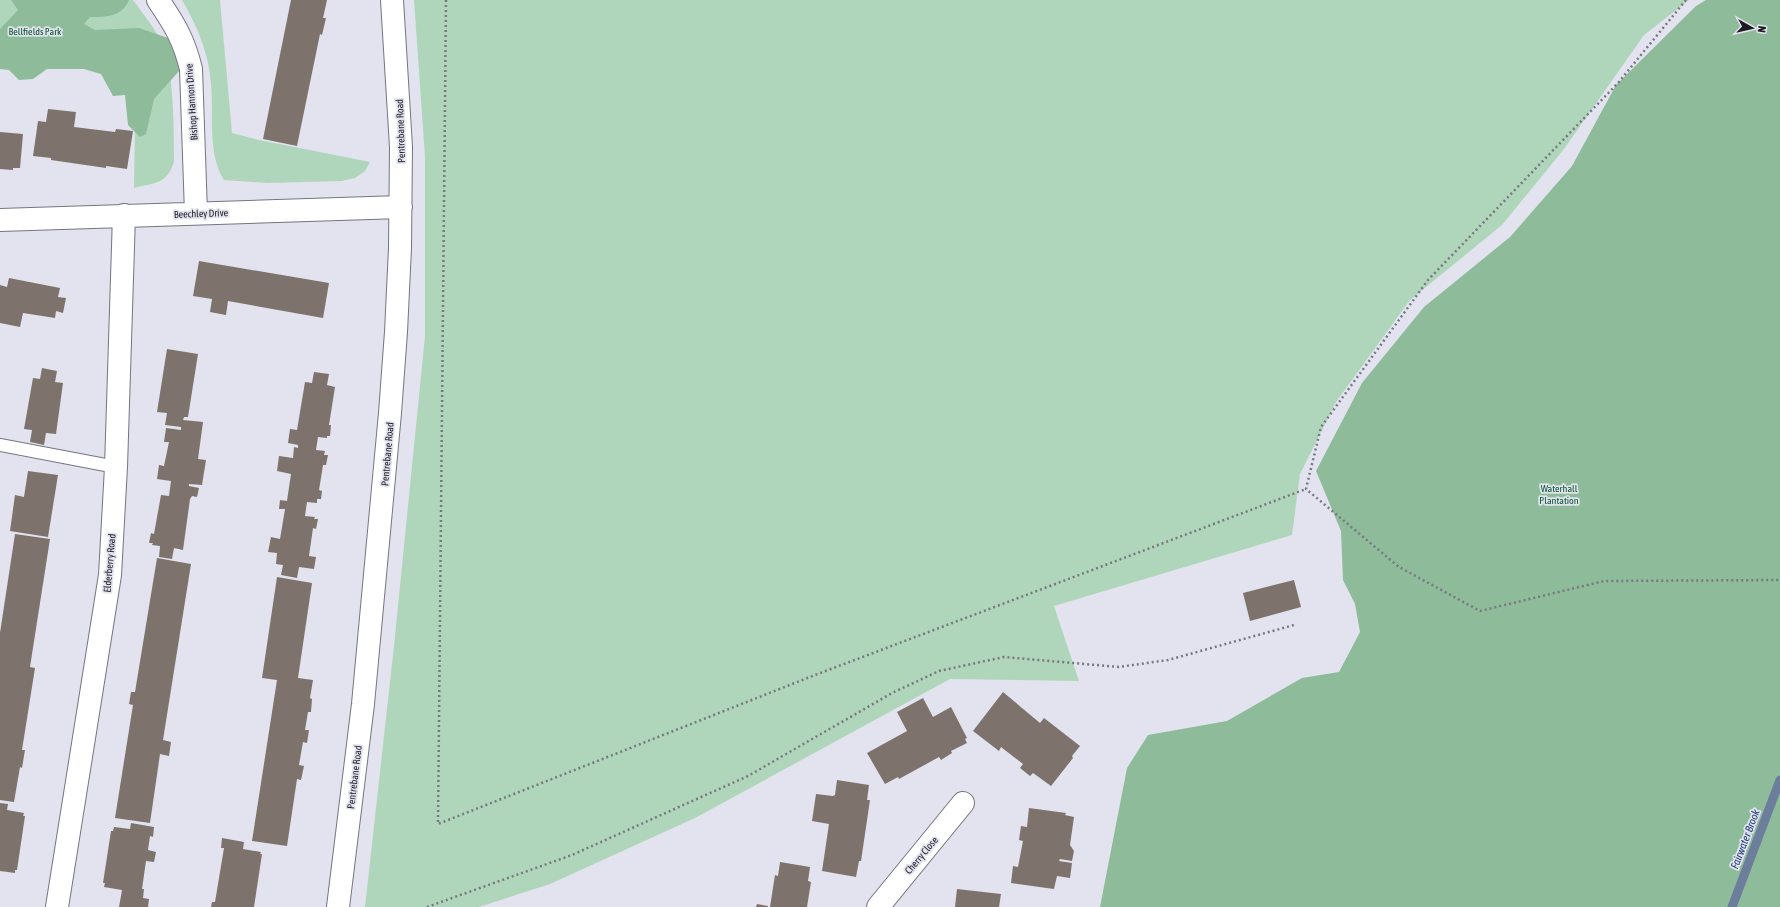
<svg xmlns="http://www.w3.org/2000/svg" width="1780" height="907" font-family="'Asap Condensed',sans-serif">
<rect width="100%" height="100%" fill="#e2e3ef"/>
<!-- green -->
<path fill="#afd6ba" d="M 0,0 L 133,0 C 144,15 156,29 163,46 C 174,70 174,134 174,162 C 166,185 156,182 134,188 L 136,62 L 0,64 Z
M 182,0 L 220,0 L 232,133 L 259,140 L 370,162 L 365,171 L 355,178 L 341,181 L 268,183 L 224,180 C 207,153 214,115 211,84 C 209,53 197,26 182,0 Z
M 414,0 L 1689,0 L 1644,35 L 1564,149 L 1502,225 L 1410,300 L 1336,402 L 1300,474 L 1292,535 L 1054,606 L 1079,681 L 950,679 L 695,818 L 550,884 L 479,907 L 365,907 L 394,646 L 425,336 L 425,157 Z"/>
<!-- forest -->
<path fill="#8ebb9a" d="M 11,0 L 129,0 C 122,17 106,17 90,17 L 84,24 L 95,30 L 139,28 L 168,38 L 180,51 L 180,70 L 154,99 L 146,134 L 140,137 L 128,125 L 125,95 L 113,96 L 101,74 L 84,69 L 47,69 L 33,79 L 19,80 L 9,70 L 0,69 L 0,29 L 18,10 Z
M 1706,0 L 1780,0 L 1780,907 L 1100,907 L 1127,768 L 1148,735 L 1227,721 L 1302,678 L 1339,672 L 1360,632 L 1355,604 L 1343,580 L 1341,531 L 1316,471 L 1362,383 L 1424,307 L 1510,237 L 1572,166 L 1616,85 L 1696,6 Z"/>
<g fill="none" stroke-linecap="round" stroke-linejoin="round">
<!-- stream -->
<path stroke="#6c7e9c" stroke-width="9" d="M 1732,907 L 1780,780"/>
</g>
<!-- building -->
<path fill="#7d736c" d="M 291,0 L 327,0 L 323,18 L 326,18 L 322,35 L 320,34 L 297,146 L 263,139 Z
M 48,109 L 76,112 L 74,127 L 115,132 L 116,129 L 133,131 L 127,169 L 106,166 L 106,168 L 51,160 L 51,158 L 33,156 L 38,121 L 46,122 Z
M 0,132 L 23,134 L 20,168 L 13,168 L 13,170 L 0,169 Z
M 199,261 L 329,283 L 323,318 L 228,301 L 226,315 L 210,312 L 212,299 L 193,296 Z
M 9,278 L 60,288 L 58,297 L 66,298 L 63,313 L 56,311 L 55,318 L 23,313 L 20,327 L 0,323 L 0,285 L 7,287 Z
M 167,349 L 198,354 L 188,417 L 184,417 L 183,420 L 203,422 L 198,459 L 206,460 L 202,485 L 189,484 L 189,486 L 199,488 L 197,497 L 192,496 L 190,499 L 183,550 L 174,548 L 172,559 L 159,557 L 160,546 L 152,545 L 153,543 L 149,543 L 151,533 L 154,534 L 161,495 L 169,496 L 171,481 L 157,479 L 159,465 L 164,466 L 169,442 L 164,442 L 166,428 L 181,430 L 181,427 L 165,425 L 167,413 L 157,412 Z
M 42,368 L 57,371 L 55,382 L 63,383 L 56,434 L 46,433 L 44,445 L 30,442 L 32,430 L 24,429 L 33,378 L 40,379 Z
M 314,372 L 329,374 L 327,385 L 335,387 L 329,425 L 331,425 L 330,436 L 327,436 L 327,438 L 318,437 L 316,450 L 325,451 L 324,455 L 328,455 L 326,465 L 323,465 L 321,478 L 319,490 L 322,491 L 321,499 L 317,499 L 317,503 L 307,502 L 305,516 L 315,517 L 314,519 L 318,519 L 316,529 L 313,528 L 309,556 L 316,557 L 314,569 L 299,567 L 297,578 L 281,575 L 283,565 L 276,564 L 277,553 L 268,552 L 271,537 L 280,539 L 285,509 L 279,509 L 280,500 L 287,501 L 291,474 L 277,471 L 279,456 L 293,458 L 294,447 L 298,448 L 298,445 L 288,443 L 290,429 L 297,430 L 305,382 L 312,383 Z
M 28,471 L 58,475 L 48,537 L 10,531 L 15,495 L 24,497 Z
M 15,534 L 50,539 L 30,667 L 35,668 L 22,750 L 25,750 L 22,768 L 20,767 L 14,802 L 0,800 L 0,633 Z
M 157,558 L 191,564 L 163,740 L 171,742 L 169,756 L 160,754 L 150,823 L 115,818 L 133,705 L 129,704 L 131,692 L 135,692 Z
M 277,577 L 312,583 L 298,678 L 313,680 L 310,698 L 312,699 L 311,712 L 308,712 L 305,730 L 309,730 L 307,743 L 303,742 L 299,765 L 304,766 L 301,780 L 297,779 L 287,846 L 252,841 L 277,680 L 262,678 Z
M 1294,580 L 1301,607 L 1250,621 L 1243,593 Z
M 1003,692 L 1040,723 L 1044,718 L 1080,746 L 1072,756 L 1073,758 L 1051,786 L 1033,773 L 1030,776 L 1020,768 L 1023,764 L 1001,747 L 999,751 L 973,731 Z
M 923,698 L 933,717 L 951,707 L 967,738 L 965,739 L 967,743 L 951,751 L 952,753 L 941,760 L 939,757 L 899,779 L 898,777 L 885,784 L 867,753 L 907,731 L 897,712 Z
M 837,780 L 869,785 L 867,800 L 870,800 L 861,861 L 859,861 L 856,877 L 822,871 L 829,824 L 812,821 L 816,794 L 833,796 L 835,795 Z
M 0,803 L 8,804 L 7,810 L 24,813 L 23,816 L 25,816 L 17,870 L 15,870 L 15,873 L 0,871 Z
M 1029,808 L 1066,813 L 1065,815 L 1074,817 L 1070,845 L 1074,851 L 1072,861 L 1060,859 L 1059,861 L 1072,863 L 1070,878 L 1057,876 L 1054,889 L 1011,883 L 1013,866 L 1018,867 L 1023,841 L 1019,840 L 1021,826 L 1027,827 Z
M 131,823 L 154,827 L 153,837 L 150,836 L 148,850 L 156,852 L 154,862 L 146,861 L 142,889 L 144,889 L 143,898 L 149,899 L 148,907 L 119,907 L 122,890 L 104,887 L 105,883 L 103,883 L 111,831 L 113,831 L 114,827 L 130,829 Z
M 222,838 L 244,842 L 243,849 L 261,852 L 260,854 L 262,854 L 254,907 L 211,907 L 212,902 L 215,902 L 224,848 L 221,848 Z
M 780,862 L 810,867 L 808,881 L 811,882 L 807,907 L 770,907 L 775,875 L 778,876 Z
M 957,889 L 1001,894 L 999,907 L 955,907 Z
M 757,904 L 768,906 L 768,907 L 756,907 Z"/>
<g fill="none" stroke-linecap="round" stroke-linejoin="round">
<defs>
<path id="lane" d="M 0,445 L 116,467"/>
<path id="street" d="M 158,0 C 175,25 184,40 191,69 L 196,213
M 0,220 L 401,207
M 57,907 L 110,575 L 116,467 L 124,215
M 338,907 L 363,704 L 390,413 L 396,332 L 400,248 L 401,147 L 392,0
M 878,907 L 963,803"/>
</defs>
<!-- lane casing -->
<use href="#lane" stroke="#747580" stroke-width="14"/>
<!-- street casing -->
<use href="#street" stroke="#747580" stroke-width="24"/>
<!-- path -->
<path stroke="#787881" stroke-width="2.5" stroke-dasharray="2 3" stroke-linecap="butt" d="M 446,0 L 438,824 L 815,675 L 1306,489
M 1686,0 L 1618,83 L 1428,280 L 1321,427 L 1306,489 L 1399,567 L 1480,611 L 1604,581 L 1780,580
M 427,907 L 572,855 L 748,776 L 892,693 L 939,671 L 1004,657 L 1119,667 L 1168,660 L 1294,625"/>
<!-- lane -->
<use href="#lane" stroke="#fff" stroke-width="12"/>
<!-- street -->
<use href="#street" stroke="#fff" stroke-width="22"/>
</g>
<g text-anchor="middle" stroke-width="3.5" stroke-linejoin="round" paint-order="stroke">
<!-- park labels -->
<g font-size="10" fill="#05542c" stroke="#e2e3ef">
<text x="35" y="35">Bellfields Park</text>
<text x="1559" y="492">Waterhall<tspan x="1559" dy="12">Plantation</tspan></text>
</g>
<!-- street labels -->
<g font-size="10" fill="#1b1b20" stroke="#e2e3ef">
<text transform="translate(191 102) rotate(-94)" y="4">Bishop Hannon Drive</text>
<text transform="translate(400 131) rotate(-92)" y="4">Pentrebane Road</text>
<text transform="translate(201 213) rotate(-2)" y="4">Beechley Drive</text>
<text transform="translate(387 454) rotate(-85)" y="4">Pentrebane Road</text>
<text transform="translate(109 563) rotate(-85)" y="4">Elderberry Road</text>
<text transform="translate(354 777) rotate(-83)" y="4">Pentrebane Road</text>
<text transform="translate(921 855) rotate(-50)" y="4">Cherry Close</text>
</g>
<!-- water labels -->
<g font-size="11" font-style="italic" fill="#1e3e72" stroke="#e2e3ef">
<text transform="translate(1745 839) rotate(-69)" y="4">Fairwater Brook</text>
</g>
</g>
<!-- north arrow -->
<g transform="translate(1752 28) rotate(98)" stroke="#e2e3ef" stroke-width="3" paint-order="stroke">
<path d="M0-3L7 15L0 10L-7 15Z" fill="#1b1b20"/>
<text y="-6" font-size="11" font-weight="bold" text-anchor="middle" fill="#1b1b20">N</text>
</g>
</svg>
